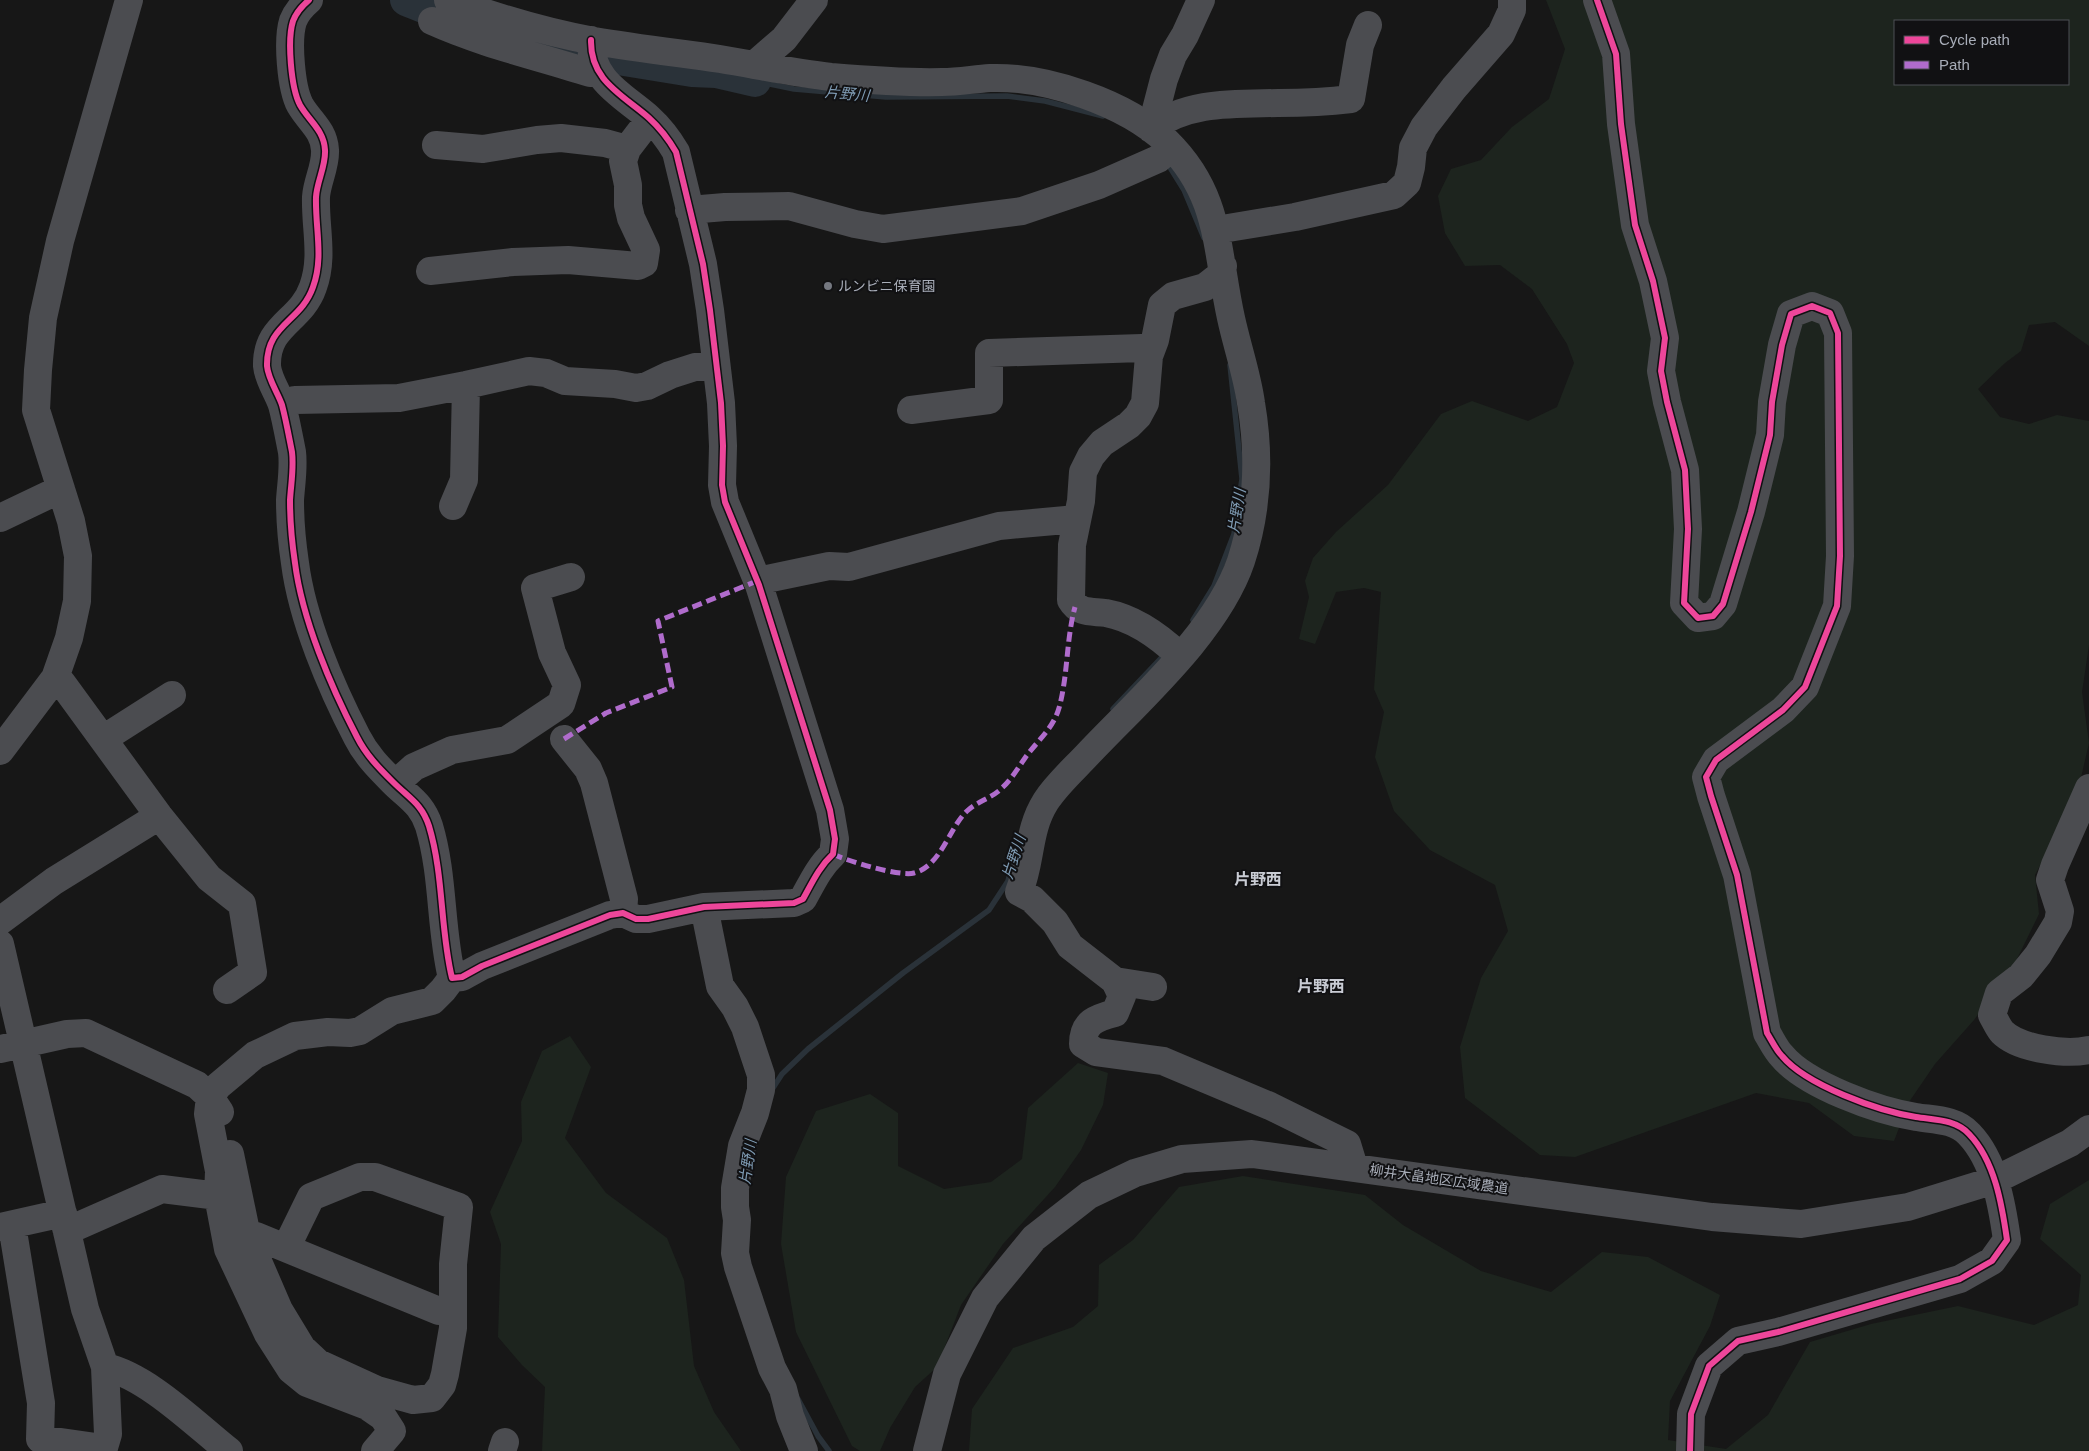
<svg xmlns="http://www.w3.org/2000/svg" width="2089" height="1451" font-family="Helvetica,'Noto Sans JP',sans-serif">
<rect width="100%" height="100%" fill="#171717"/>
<!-- green -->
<path fill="#1d241e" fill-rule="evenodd" d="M 1546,0 L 2089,0 L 2089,346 L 2055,322 L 2029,325 L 2021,351 L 2005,363 L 1978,389 L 2000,417 L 2029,424 L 2057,415 L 2089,421 L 2089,645 L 2082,692 L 2089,743 L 2077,795 L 2035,875 L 2039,914 L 2014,965 L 1974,1020 L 1935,1064 L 1909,1102 L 1894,1141 L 1854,1136 L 1809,1103 L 1756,1093 L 1575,1157 L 1540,1155 L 1465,1098 L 1460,1047 L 1481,978 L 1508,931 L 1495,885 L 1430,850 L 1394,811 L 1375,757 L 1384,712 L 1374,689 L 1381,592 L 1364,588 L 1336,592 L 1315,644 L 1299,639 L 1309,597 L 1305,581 L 1313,558 L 1336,532 L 1388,485 L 1441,414 L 1472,401 L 1528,421 L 1557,407 L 1574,363 L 1567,344 L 1532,289 L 1500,265 L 1465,266 L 1445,233 L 1438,196 L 1451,169 L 1481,160 L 1512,127 L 1549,99 L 1565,49 ZM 1895,21 L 2068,21 L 2068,84 L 1895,84 Z
M 570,1036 L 591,1067 L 565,1138 L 606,1193 L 667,1238 L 684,1280 L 694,1366 L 714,1412 L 741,1451 L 542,1451 L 545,1387 L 522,1365 L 498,1337 L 501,1244 L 490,1212 L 522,1141 L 521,1102 L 542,1051 Z
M 1078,1063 L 1108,1073 L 1103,1105 L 1081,1150 L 1055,1187 L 1003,1244 L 961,1305 L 937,1367 L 915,1387 L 890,1428 L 880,1451 L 860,1451 L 852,1446 L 796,1332 L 781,1244 L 786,1177 L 816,1111 L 870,1094 L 898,1113 L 898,1166 L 944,1189 L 991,1182 L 1022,1159 L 1028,1108 Z
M 1243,1176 L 1365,1195 L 1403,1225 L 1481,1271 L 1551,1292 L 1602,1252 L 1648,1257 L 1720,1295 L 1710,1326 L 1670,1401 L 1668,1440 L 1726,1449 L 1768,1415 L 1810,1342 L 1871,1324 L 1958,1306 L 2034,1325 L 2078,1305 L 2081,1275 L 2040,1239 L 2050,1204 L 2089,1180 L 2089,1451 L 969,1451 L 972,1409 L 1013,1348 L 1073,1327 L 1098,1306 L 1099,1265 L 1133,1240 L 1179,1187 Z"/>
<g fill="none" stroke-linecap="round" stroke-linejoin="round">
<!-- stream -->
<path stroke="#2a3239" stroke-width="5.5" d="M 755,81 L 794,89 L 886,97 L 1007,96 L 1045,101 L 1103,116
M 1166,161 L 1184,190 L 1204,238
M 1193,620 L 1214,586 L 1234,534 L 1242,479 L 1230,365
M 1113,709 L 1167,652
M 771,1091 L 782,1074 L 808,1049 L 903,973 L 989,910 L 1008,881 L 1018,841
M 798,1399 L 818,1436 L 829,1451"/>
<!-- river -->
<path stroke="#2a3239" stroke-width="32" d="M 406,0 L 487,32 L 575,52 L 692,71 L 716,72 L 755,81"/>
<!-- minor -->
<path stroke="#4b4c50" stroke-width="28" d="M 309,0 C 302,6 296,13 293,21 C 287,40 291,88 300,105 C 309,121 324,130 325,150 C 326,166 317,181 316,197 C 315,228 324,257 313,287 C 301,322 266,324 267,366 C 268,379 278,393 282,405 C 286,420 289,437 292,452 C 294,468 291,484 290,500 C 290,521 292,543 295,563 C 302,619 331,687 357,737 C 366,755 379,768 393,782 C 409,798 422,804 429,826 C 444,876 440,929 452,978 L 462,977 L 482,966 L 610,915 L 623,913 L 636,919 L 648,919 L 704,907 L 794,903 L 803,899 C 812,883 819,867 833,854 L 835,839 L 830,810 L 759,585 L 725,502 L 722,485 L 723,446 L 721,403 L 710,310 L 703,264 L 676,152 C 669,140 660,128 649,118 C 623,95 590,81 591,40
M 448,0 C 495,17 544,32 594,41 C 636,48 678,53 720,59 C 757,65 794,73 831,77 C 867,80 906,83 942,82 C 958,82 974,79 990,78 C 1046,76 1126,103 1167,142 C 1221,195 1216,250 1231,318 C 1237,346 1247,374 1251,403 C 1260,456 1258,509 1241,561 C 1217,632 1139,700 1088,754 C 1074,769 1057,784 1046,801 C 1027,831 1032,860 1019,892 L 1032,899 L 1055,922 L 1070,946 L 1115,981 L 1122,996 L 1115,1013 C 1096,1018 1083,1022 1083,1044 L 1096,1052 L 1163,1061 L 1270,1106 L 1347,1144 L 1354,1167
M 1597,0 L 1616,54 L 1621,124 L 1635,225 L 1653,281 L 1665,338 L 1661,371 L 1667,402 L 1685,470 L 1688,529 L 1684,603 L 1698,618 L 1713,616 L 1723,604 L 1751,512 L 1770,435 L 1772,402 L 1782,345 L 1791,314 L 1812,306 L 1830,313 L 1838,333 L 1840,556 L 1837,606 L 1805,687 L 1783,710 L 1716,760 L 1706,777 L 1711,796 L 1737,875 L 1767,1033 C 1772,1041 1776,1050 1782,1056 C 1806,1085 1878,1111 1916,1117 C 1934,1120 1955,1119 1969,1134 C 1995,1161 2002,1205 2007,1240 L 1992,1261 L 1960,1279 L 1778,1332 L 1738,1341 L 1709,1366 L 1691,1414 L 1690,1451
M 432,21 C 483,44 537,56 590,73 L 596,70
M 754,65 L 784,39 L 814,0
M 1151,129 C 1187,101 1234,104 1278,103 C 1302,103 1327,102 1351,99 L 1360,45 L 1368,25
M 1151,129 L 1164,79 L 1173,55 L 1185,35 L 1201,0
M 436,145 L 483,149 L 537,140 L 561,138 L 605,143 L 627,149
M 689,210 L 725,207 L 789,206 L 855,224 L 883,229 L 1022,211 L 1099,185 L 1158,159 L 1172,147
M 1216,230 L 1295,217 L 1394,195 L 1407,183 L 1411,167 L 1413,148 L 1424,127 L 1454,88 L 1501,34 L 1512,10 L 1512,0
M 430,271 L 513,262 L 568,260 L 638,266 L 644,263 L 646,250 L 631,218 L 628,205 L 628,185 L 623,161 L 627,149 L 650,119
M 282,404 L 295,400 L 399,398 L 466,385 L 529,371 L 546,373 L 565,381 L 615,384 L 636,388 L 647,386 L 670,375 L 695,367 L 716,366
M 911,410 L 989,400 L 989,353 L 1142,348 L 1151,350
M 453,506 L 464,480 L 466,385
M 0,518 L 61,489
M 757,581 L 829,566 L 849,567 L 999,526 L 1077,519
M 1180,656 C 1160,637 1133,618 1106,613 C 1092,611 1079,614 1071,600 L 1072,545 L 1081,501 L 1083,472 L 1091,456 L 1102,443 L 1129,425 L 1138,416 L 1145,403 L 1149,356 L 1155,340 L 1162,305 L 1173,296 L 1205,287 L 1219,276 L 1223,266
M 55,678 L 62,683 L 159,816 L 209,878 L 242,904 L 253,972 L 227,990
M 103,739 L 172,695
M 564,739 L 588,769 L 594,783 L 624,899 L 623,913
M 0,751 L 55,678 L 69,638 L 77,601 L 78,556 L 71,521 L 36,410 L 38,370 L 43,318 L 60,241 L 129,0
M 395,784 L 414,767 L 452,750 L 507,740 L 561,704 L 567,685 L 552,653 L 535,588 L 571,577
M 2089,788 L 2055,865 L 2050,880 L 2060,911 L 2058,922 L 2038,955 L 2021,976 L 1999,993 L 1992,1015 C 1995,1020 1998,1027 2002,1032 C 2019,1049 2066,1055 2089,1050
M 704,907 L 720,986 L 735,1007 L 745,1027 L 761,1075 L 761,1090 L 755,1113 L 742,1146 L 735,1188 L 735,1207 L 737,1220 L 735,1253 L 738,1267 L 772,1368 L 783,1389 L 790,1416 L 804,1451
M 0,921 L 54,881 L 159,816
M 0,944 L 85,1309 L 105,1367 L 108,1434 L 103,1451
M 1115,981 L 1153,987
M 0,1049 L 67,1034 L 86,1033 L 197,1085 L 210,1097 L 220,1112
M 230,1154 L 247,1236 L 256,1236 L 439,1311 L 453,1311
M 12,1225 L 41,1403 L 40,1439 L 103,1448
M 0,1227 L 63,1213
M 66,1228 L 78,1226 L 162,1189 L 218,1196
M 247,1236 L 279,1310 L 302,1348 L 318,1363 L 377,1390 L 413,1400 L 432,1398 L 442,1385 L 445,1374 L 453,1328 L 453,1264 L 459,1207 L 375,1177 L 360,1177 L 311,1197 L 286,1248
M 105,1367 C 147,1376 195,1424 229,1451
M 375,1451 L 392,1431 L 383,1417 L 367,1406 L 307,1383 L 291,1370 L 268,1334 L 228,1249 L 218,1196 L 219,1171 L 208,1114 L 210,1097 L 218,1086 L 255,1055 L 295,1036 L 328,1032 L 350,1033 L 360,1031 L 392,1011 L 432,1001 L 443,990 L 452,978
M 502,1451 L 505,1442
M 927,1451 L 947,1374 L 985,1298 L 1034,1238 L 1089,1195 L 1135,1173 L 1182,1159 L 1252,1154 L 1712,1217 L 1801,1224 L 1908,1207 L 1995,1180 L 2070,1143 L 2089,1129"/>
<!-- quiet -->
<path stroke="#b06ccc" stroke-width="5" stroke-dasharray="10 5" stroke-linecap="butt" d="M 564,739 L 606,713 L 672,687 L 658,621 L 757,581
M 833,854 C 847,861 900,877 914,873 C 941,866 949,828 967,811 C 978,801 992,798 1002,788 C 1011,780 1018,768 1025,758 C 1037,741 1053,729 1059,708 C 1068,676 1066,640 1075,607"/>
<defs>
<path id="cycleway" d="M 309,0 C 302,6 296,13 293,21 C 287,40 291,88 300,105 C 309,121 324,130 325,150 C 326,166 317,181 316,197 C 315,228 324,257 313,287 C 301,322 266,324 267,366 C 268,379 278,393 282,405 C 286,420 289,437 292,452 C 294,468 291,484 290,500 C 290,521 292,543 295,563 C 302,619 331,687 357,737 C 366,755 379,768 393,782 C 409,798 422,804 429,826 C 444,876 440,929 452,978 L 462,977 L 482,966 L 610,915 L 623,913 L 636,919 L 648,919 L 704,907 L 794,903 L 803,899 C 812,883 819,867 833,854 L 835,839 L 830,810 L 759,585 L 725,502 L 722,485 L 723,446 L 721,403 L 710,310 L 703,264 L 676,152 C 669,140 660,128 649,118 C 623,95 590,81 591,40
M 1597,0 L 1616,54 L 1621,124 L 1635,225 L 1653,281 L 1665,338 L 1661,371 L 1667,402 L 1685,470 L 1688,529 L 1684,603 L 1698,618 L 1713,616 L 1723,604 L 1751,512 L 1770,435 L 1772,402 L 1782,345 L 1791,314 L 1812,306 L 1830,313 L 1838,333 L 1840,556 L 1837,606 L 1805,687 L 1783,710 L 1716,760 L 1706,777 L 1711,796 L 1737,875 L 1767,1033 C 1772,1041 1776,1050 1782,1056 C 1806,1085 1878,1111 1916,1117 C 1934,1120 1955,1119 1969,1134 C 1995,1161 2002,1205 2007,1240 L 1992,1261 L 1960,1279 L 1778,1332 L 1738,1341 L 1709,1366 L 1691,1414 L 1690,1451"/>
</defs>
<!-- cycleway casing -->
<use href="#cycleway" stroke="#111113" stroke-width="9"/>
<!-- cycleway -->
<use href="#cycleway" stroke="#ed469a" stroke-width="6"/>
</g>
<!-- markers -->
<circle fill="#757880" stroke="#111113" stroke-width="2" cx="828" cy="286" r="5"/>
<g text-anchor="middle" stroke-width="4" stroke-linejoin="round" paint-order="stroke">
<!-- poi labels -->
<g font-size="14" fill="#a8adb8" stroke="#111113" text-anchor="start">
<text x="838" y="291">ルンビニ保育園</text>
</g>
<!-- street labels -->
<g font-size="14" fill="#a8adb8" stroke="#111113">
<text transform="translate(1439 1179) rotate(8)" y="5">柳井大畠地区広域農道</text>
</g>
<!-- water labels -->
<g font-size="15" font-style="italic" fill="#7f9bb3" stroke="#111113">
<text transform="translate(847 94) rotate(5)" y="5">片野川</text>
<text transform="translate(1237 511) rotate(-81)" y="5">片野川</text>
<text transform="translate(1014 857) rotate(-72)" y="5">片野川</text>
<text transform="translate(748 1162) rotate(-82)" y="5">片野川</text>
</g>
<!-- quarter labels -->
<g font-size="16" font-weight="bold" fill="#c9ccd4" stroke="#111113">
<text x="1258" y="885">片野西</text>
<text x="1321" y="992">片野西</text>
</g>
</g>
<!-- legend -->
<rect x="1894" y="20" width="175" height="65" fill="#111113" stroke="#4d4f55"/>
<rect x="1904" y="36" width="25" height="8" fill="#ed469a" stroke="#4d4f55"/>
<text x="1939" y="45" font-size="15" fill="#a8adb8">Cycle path</text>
<rect x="1904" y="61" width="25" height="8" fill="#b06ccc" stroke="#4d4f55"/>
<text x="1939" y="70" font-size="15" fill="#a8adb8">Path</text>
</svg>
